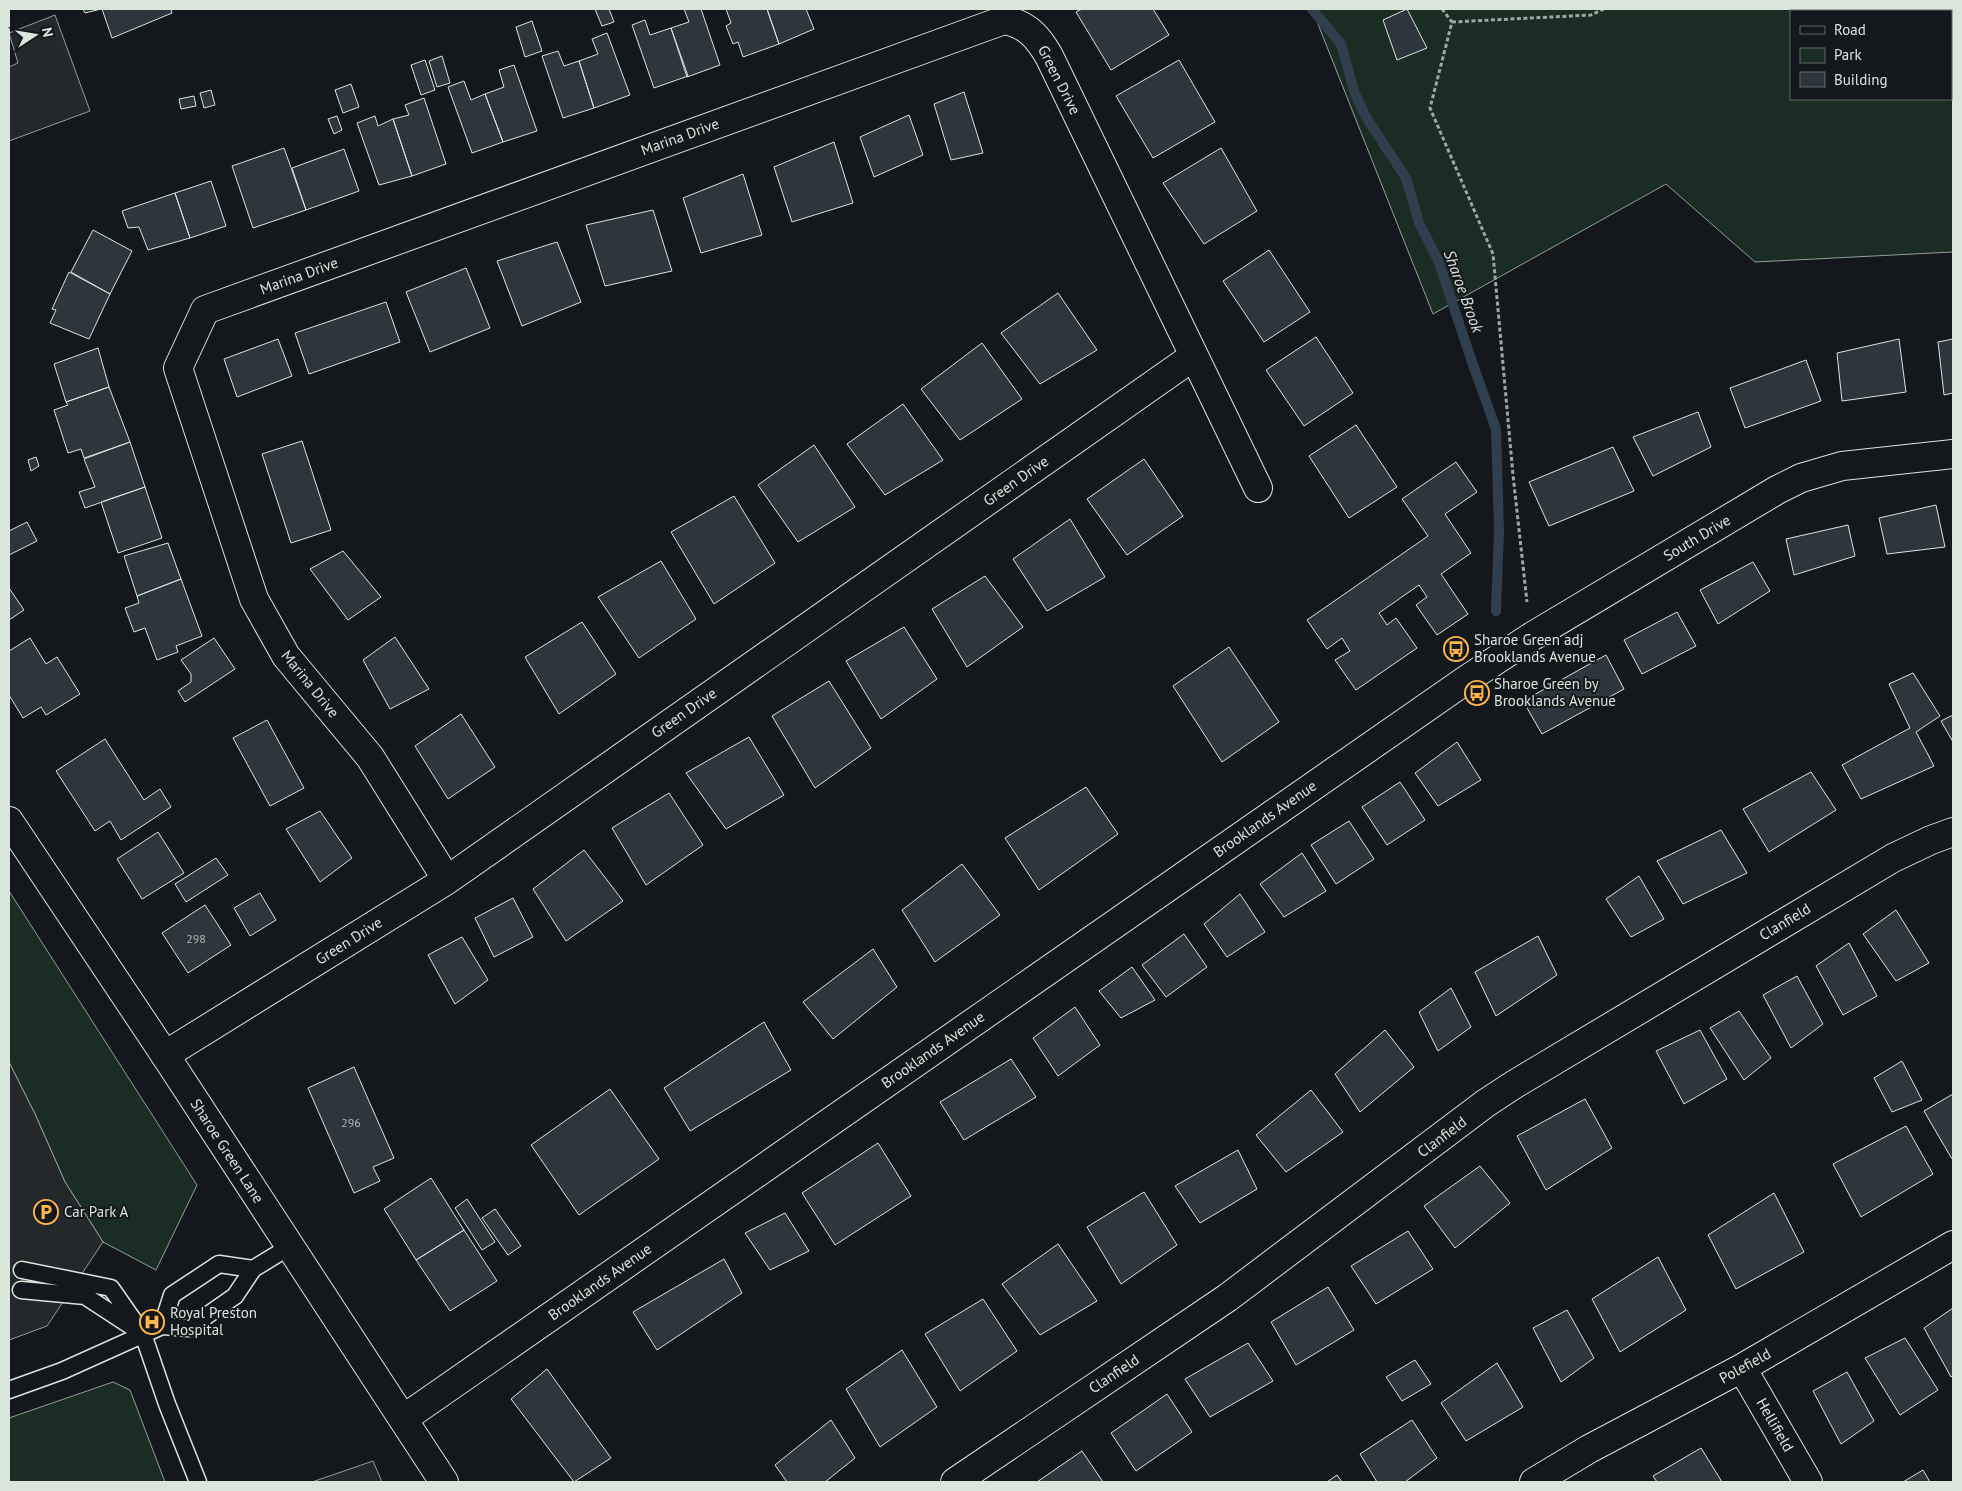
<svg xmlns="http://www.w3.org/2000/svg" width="1962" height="1491" font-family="'PT Sans',sans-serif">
<rect width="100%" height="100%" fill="#14181c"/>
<!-- green -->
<path fill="#1a2d24" stroke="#939e99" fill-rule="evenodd" d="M 1312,9 L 1953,9 L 1953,252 L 1755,262 L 1666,184 L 1433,314 ZM 1791,11 L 1951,11 L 1951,99 L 1791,99 Z
M 9,891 L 197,1185 L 156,1270 L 103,1242 L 65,1182 L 35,1114 L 9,1062 Z
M 113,1382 L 130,1390 L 165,1482 L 9,1482 L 9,1418 Z"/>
<!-- parking -->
<path fill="#24282b" stroke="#939e99" d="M 55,15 L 90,111 L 9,141 L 9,67 L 18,63 L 9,33 Z
M 9,1062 L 35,1114 L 65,1182 L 103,1242 L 47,1326 L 9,1340 Z
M 373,1461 L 382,1482 L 312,1482 Z"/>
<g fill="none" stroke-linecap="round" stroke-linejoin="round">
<!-- stream -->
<path stroke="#2f3f4d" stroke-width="10" d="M 1312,9 L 1341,44 L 1355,94 L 1366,117 L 1406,178 L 1419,223 L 1438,260 L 1473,365 L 1496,429 L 1499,530 L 1496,611"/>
</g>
<!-- building -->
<path fill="#2c363c" stroke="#d8e6dc" d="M 83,9 L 101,9 L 85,13 Z
M 102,9 L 171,9 L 172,13 L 112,38 Z
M 595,9 L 609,9 L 614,22 L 602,26 Z
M 684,9 L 701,9 L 720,65 L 687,77 L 671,28 L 689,22 Z
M 726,9 L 767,9 L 779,44 L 743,57 L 738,42 L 733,44 L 726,26 L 731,23 Z
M 767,9 L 806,9 L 814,29 L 779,44 Z
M 1082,9 L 1153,9 L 1169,35 L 1111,70 L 1076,12 Z
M 1407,9 L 1427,48 L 1397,60 L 1383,20 Z
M 645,20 L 650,35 L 671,28 L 688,76 L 654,88 L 632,25 Z
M 532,21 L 542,51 L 525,57 L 516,27 Z
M 607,33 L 630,95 L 594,108 L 579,61 L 598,54 L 592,39 Z
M 558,51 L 564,66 L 579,61 L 594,108 L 563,118 L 542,56 Z
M 442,56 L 450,83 L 437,87 L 429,61 Z
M 425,60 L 435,90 L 421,95 L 411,65 Z
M 1179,60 L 1215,122 L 1153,158 L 1116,96 Z
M 514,65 L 537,131 L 503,142 L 485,94 L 504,87 L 499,70 Z
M 464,81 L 471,100 L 485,94 L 503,142 L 472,153 L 448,87 Z
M 351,84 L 359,107 L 343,113 L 335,90 Z
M 211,90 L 215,105 L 204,108 L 200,93 Z
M 964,92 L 983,153 L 951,160 L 934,104 Z
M 194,96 L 196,106 L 181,109 L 179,99 Z
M 424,98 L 446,164 L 412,176 L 393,119 L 409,115 L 405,105 Z
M 909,115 L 923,155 L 874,177 L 860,137 Z
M 337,116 L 342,130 L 334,134 L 328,119 Z
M 375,116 L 378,126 L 393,119 L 412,176 L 379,185 L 357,123 Z
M 834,142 L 853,203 L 792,222 L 774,167 Z
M 284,148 L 306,210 L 253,228 L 232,166 Z
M 1221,148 L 1257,211 L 1204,244 L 1163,183 Z
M 344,149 L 359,191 L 306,210 L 292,168 Z
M 743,174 L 762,235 L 701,253 L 683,198 Z
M 211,181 L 226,226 L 190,238 L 175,193 Z
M 175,193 L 190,238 L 148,250 L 139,227 L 128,228 L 122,211 Z
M 653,210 L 672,271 L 605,286 L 586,225 Z
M 93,230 L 132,251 L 110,294 L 71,272 Z
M 557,242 L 581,302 L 522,326 L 497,261 Z
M 1269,250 L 1310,312 L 1264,342 L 1223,281 Z
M 466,268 L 490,328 L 430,352 L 406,292 Z
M 69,272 L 110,294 L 89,339 L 50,323 L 56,310 L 52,309 Z
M 1058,293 L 1097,350 L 1040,384 L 1001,333 Z
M 386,302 L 400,342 L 309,374 L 295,333 Z
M 1316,337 L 1353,393 L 1304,426 L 1266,370 Z
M 278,339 L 292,376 L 237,397 L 224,359 Z
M 1899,339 L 1906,392 L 1842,401 L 1837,353 Z
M 1953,339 L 1953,393 L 1944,395 L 1938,342 Z
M 982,343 L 1022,399 L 960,440 L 921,389 Z
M 98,348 L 109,387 L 66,402 L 54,364 Z
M 1806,360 L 1821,401 L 1745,428 L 1730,388 Z
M 109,387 L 130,442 L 84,458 L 81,449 L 68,453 L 54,410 L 68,405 L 66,402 Z
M 903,404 L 943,460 L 885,495 L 847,444 Z
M 1698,412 L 1711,447 L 1653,476 L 1633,437 Z
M 1356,425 L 1397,487 L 1349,518 L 1309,456 Z
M 302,441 L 331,530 L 291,543 L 262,454 Z
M 130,442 L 145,487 L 85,508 L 79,492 L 95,487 L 84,459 Z
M 814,445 L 855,507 L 798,542 L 758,485 Z
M 1613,447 L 1634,491 L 1549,526 L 1529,482 Z
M 36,457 L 39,466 L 31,471 L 28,460 Z
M 1144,459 L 1183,516 L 1127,555 L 1087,499 Z
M 1456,462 L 1477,492 L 1445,514 L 1471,553 L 1441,574 L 1468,614 L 1437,635 L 1416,605 L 1427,597 L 1419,585 L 1379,613 L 1387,625 L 1396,618 L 1417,648 L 1356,690 L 1335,660 L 1350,651 L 1342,638 L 1327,649 L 1307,620 L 1428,536 L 1402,499 Z
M 145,487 L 162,538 L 118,553 L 101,502 Z
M 734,496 L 775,563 L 714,604 L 671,532 Z
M 1936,505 L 1945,547 L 1887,554 L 1879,518 Z
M 1070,519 L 1105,577 L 1047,611 L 1013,559 Z
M 27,522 L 37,541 L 9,555 L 9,531 Z
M 1848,525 L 1855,556 L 1794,575 L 1786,539 Z
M 168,543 L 181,579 L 137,596 L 124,556 Z
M 343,551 L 381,597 L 348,620 L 310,569 Z
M 661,561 L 696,619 L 639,658 L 598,597 Z
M 1753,562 L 1770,591 L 1718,624 L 1700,590 Z
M 985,576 L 1023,627 L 967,667 L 932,609 Z
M 181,579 L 202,636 L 176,646 L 178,652 L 157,660 L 145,628 L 134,632 L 125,608 L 139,603 L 137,596 Z
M 9,588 L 24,610 L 9,620 Z
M 1677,612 L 1696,646 L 1642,674 L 1624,640 Z
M 582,622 L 616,674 L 559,714 L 525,657 Z
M 904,627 L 937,679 L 881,719 L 846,661 Z
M 395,637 L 429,689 L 390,709 L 363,660 Z
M 30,638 L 46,664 L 57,657 L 80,694 L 46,715 L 41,707 L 23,718 L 9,695 L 9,651 Z
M 214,638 L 235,669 L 185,702 L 178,691 L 191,682 L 191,674 L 181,660 Z
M 1229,647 L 1279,722 L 1222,762 L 1173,686 Z
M 1606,655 L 1624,689 L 1542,734 L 1523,701 Z
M 1913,673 L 1940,716 L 1916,732 L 1934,766 L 1861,799 L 1842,765 L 1910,728 L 1889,684 Z
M 829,681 L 871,748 L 815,788 L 772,716 Z
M 461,714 L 495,767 L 448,799 L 415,746 Z
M 1953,715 L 1953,742 L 1941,721 Z
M 267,720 L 304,788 L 270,806 L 233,738 Z
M 749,737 L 784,795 L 726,829 L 686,773 Z
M 105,739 L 144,800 L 160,789 L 171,807 L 121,840 L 110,821 L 95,831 L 56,771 Z
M 1457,742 L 1481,780 L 1438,806 L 1415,773 Z
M 1811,772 L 1836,810 L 1769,852 L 1743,809 Z
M 1400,782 L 1425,820 L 1387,845 L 1362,807 Z
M 1086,787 L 1118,834 L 1039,890 L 1005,838 Z
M 669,793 L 703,845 L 646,885 L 612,828 Z
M 320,811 L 352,858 L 320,882 L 286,829 Z
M 1349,821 L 1374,859 L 1336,884 L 1311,845 Z
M 1721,830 L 1747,873 L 1683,904 L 1657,861 Z
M 158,832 L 184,873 L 142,899 L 117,859 Z
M 584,850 L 623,901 L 566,941 L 533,889 Z
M 1302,853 L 1326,891 L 1284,917 L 1260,884 Z
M 216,858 L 228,875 L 186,902 L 175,884 Z
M 962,864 L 1000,915 L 935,962 L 902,910 Z
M 1639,876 L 1664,919 L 1631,937 L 1606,899 Z
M 260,893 L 276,920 L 250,936 L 234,908 Z
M 1240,894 L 1265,932 L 1227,957 L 1204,924 Z
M 513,898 L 533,937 L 494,957 L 475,918 Z
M 205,905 L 231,945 L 188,973 L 162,933 Z
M 1896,910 L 1929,963 L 1896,981 L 1863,934 Z
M 1184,934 L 1207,967 L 1166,997 L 1142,965 Z
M 1538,936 L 1557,975 L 1496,1016 L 1475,972 Z
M 462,937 L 488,980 L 455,1004 L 428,955 Z
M 1849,943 L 1877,996 L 1843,1015 L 1816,966 Z
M 873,949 L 897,987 L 833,1039 L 803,1002 Z
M 1132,967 L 1155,1000 L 1121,1018 L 1099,991 Z
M 1797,976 L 1823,1024 L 1791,1048 L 1763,995 Z
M 1451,988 L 1471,1027 L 1438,1051 L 1419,1012 Z
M 1075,1007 L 1100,1045 L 1058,1076 L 1033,1038 Z
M 1739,1011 L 1771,1058 L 1744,1080 L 1710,1028 Z
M 764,1022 L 791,1070 L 690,1131 L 664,1088 Z
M 1385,1030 L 1414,1067 L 1360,1112 L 1335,1074 Z
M 1700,1030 L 1727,1079 L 1684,1104 L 1656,1051 Z
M 1011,1059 L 1036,1097 L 964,1140 L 940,1102 Z
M 1902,1061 L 1922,1100 L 1892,1112 L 1874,1078 Z
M 354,1067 L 394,1158 L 373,1167 L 380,1181 L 354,1193 L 308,1088 Z
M 610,1089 L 659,1159 L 579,1215 L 531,1145 Z
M 1311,1090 L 1343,1132 L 1286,1172 L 1256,1135 Z
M 1953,1094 L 1953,1158 L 1952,1159 L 1924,1111 Z
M 1585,1099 L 1612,1148 L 1546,1190 L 1517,1136 Z
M 1906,1126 L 1933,1174 L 1861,1217 L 1833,1164 Z
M 878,1143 L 911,1196 L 835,1245 L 802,1193 Z
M 1238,1150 L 1257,1189 L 1200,1223 L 1175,1186 Z
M 1480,1166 L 1510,1203 L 1455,1248 L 1424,1206 Z
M 431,1178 L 464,1230 L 416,1260 L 384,1209 Z
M 1144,1192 L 1177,1245 L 1121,1284 L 1087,1227 Z
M 1774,1193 L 1804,1252 L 1736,1289 L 1708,1235 Z
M 467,1199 L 495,1242 L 482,1250 L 455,1208 Z
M 495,1209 L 521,1246 L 508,1255 L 482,1218 Z
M 785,1213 L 809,1251 L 770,1270 L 745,1233 Z
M 464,1230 L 497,1281 L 450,1311 L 416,1260 Z
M 1408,1231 L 1433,1269 L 1376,1304 L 1351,1266 Z
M 1058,1244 L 1097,1301 L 1040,1335 L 1002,1284 Z
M 1658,1257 L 1686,1310 L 1620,1352 L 1592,1299 Z
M 724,1259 L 742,1293 L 657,1350 L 633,1312 Z
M 1328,1287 L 1354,1330 L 1296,1365 L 1271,1322 Z
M 983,1299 L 1017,1351 L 960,1391 L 925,1334 Z
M 1953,1308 L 1953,1375 L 1951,1377 L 1924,1328 Z
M 1567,1310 L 1594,1358 L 1561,1382 L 1533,1328 Z
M 1905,1338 L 1938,1390 L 1900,1415 L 1865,1358 Z
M 1248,1343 L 1273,1381 L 1210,1417 L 1185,1379 Z
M 902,1350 L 937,1407 L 880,1447 L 846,1389 Z
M 1415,1360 L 1431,1384 L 1402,1401 L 1386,1377 Z
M 1497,1363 L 1523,1407 L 1466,1441 L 1441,1403 Z
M 547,1369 L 611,1458 L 574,1482 L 511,1399 Z
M 1847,1372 L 1874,1421 L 1841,1444 L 1813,1391 Z
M 1167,1394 L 1192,1432 L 1136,1471 L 1111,1433 Z
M 831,1420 L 855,1458 L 825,1482 L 787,1482 L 775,1465 Z
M 1412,1420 L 1437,1458 L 1405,1482 L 1377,1482 L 1360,1454 Z
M 1701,1448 L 1722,1482 L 1657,1482 L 1653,1476 Z
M 1082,1451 L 1103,1482 L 1037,1482 Z
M 1923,1470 L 1930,1482 L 1903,1482 Z
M 1337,1475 L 1342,1482 L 1327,1482 Z"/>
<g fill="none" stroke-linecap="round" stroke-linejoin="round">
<defs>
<path id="lane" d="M 22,1270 L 111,1288 L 143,1334 L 167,1404 L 198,1482
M 21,1290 L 85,1296 L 137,1330
M 162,1326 L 172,1295 L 219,1264 L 253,1269
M 9,1390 L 62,1371 L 162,1326 L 189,1328 L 235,1296 L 253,1269 L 289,1247"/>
<path id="street" d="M 447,880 L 370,757 L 286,656 L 254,599 L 178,368 L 205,310 L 1004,20 C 1027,24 1038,37 1049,56 L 1258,488
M 165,1055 L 447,880 L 1194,356
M 1742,1368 L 1808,1482
M 403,1419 L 1463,682 L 1531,637 L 1777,490 L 1801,478 L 1842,466 L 1953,454
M 955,1482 L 1227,1298 L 1486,1103 L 1515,1084 L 1893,858 L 1931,840 L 1953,832
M 1534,1482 L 1589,1449 L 1742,1368 L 1953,1245"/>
<path id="secondary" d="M 9,821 L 165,1055 L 444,1482"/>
</defs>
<!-- lane casing -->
<use href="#lane" stroke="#d8e6dc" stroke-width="19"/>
<!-- street casing -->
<use href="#street" stroke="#d8e6dc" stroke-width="30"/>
<!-- secondary casing -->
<use href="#secondary" stroke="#d8e6dc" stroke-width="30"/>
<!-- path -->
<path stroke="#9da8a2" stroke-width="3" stroke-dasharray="4 2.5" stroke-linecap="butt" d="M 1442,9 L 1452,22 L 1430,108 L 1493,254 L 1513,475 L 1527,602
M 1452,22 L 1591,15 L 1604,9"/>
<!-- lane -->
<use href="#lane" stroke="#14181c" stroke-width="16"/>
<!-- street -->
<use href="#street" stroke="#14181c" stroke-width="28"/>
<!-- secondary -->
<use href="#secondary" stroke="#14181c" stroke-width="28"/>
</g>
<!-- icons -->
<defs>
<symbol id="bus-ring" viewBox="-11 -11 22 22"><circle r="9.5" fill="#14181c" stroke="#ffb74d" stroke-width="1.5"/><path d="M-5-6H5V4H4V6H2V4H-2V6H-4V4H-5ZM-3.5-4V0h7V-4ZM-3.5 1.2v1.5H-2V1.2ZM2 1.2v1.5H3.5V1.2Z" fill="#ffb74d"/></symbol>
<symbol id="parking-ring" viewBox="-11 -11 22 22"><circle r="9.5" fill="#14181c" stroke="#ffb74d" stroke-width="1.5"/><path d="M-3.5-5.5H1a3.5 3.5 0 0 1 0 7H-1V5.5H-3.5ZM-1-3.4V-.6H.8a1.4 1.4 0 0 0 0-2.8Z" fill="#ffb74d"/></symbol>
<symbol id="hospital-ring" viewBox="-11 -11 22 22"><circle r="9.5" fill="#14181c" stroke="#ffb74d" stroke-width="1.5"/><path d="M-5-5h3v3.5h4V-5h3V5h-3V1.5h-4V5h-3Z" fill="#ffb74d"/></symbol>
</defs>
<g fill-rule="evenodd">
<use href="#bus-ring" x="1442" y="635" width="28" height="28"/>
<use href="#bus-ring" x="1463" y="679" width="28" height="28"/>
<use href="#parking-ring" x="32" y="1198" width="28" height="28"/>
<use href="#hospital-ring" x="138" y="1308" width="28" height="28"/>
</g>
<g text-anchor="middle" stroke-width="4" stroke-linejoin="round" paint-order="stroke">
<!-- number labels -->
<g font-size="12" fill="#adbab4">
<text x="196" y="943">298</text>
<text x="351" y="1127">296</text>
</g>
<!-- street labels -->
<g font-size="15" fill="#d8e6dc" stroke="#14181c">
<text transform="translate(1059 80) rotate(63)" y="5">Green Drive</text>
<text transform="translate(680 137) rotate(-20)" y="5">Marina Drive</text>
<text transform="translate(299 276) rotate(-20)" y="5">Marina Drive</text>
<text transform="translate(1016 481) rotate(-35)" y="5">Green Drive</text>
<text transform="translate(1697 538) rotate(-31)" y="5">South Drive</text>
<text transform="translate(310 684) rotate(51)" y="5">Marina Drive</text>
<text transform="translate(684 713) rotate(-35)" y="5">Green Drive</text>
<text transform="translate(1265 819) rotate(-35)" y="5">Brooklands Avenue</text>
<text transform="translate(1785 922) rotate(-31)" y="5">Clanfield</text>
<text transform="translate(349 941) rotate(-32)" y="5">Green Drive</text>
<text transform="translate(933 1050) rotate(-35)" y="5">Brooklands Avenue</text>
<text transform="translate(1442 1137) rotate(-37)" y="5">Clanfield</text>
<text transform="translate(227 1151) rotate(57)" y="5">Sharoe Green Lane</text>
<text transform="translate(600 1282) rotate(-35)" y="5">Brooklands Avenue</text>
<text transform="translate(1745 1366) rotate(-29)" y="5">Polefield</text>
<text transform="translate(1114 1374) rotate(-34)" y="5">Clanfield</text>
<text transform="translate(1775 1425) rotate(60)" y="5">Hellifield</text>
</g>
<!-- poi labels -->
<g font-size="15" fill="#d8e6dc" stroke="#14181c" text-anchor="start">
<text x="1474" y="645">Sharoe Green adj<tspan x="1474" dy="17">Brooklands Avenue</tspan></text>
<text x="1494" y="689">Sharoe Green by<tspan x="1494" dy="17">Brooklands Avenue</tspan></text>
<text x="64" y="1217">Car Park A</text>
<text x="170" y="1318">Royal Preston<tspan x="170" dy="17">Hospital</tspan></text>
</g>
<!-- water labels -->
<g font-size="16" font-style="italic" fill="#d8e6dc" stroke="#14181c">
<text transform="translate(1464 291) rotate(70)" y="6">Sharoe Brook</text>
</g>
</g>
<!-- border -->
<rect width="1962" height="1491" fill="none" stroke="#d8e6dc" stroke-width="20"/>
<!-- legend -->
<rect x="1790" y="10" width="162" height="90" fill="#14181c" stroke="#626a69"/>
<rect x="1800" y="26" width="25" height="8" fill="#14181c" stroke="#626a69"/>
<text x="1834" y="35" font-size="15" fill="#d8e6dc">Road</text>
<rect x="1800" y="48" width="25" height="15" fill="#1a2d24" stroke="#626a69"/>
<text x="1834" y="60" font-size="15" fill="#d8e6dc">Park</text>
<rect x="1800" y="72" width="25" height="15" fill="#2c363c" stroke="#626a69"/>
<text x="1834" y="85" font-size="15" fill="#d8e6dc">Building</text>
<!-- north arrow -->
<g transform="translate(35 35) rotate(78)" stroke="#14181c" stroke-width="4" paint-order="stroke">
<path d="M0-4L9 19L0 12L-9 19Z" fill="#d8e6dc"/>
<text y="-8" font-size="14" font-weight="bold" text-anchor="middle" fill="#d8e6dc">N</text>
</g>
</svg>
